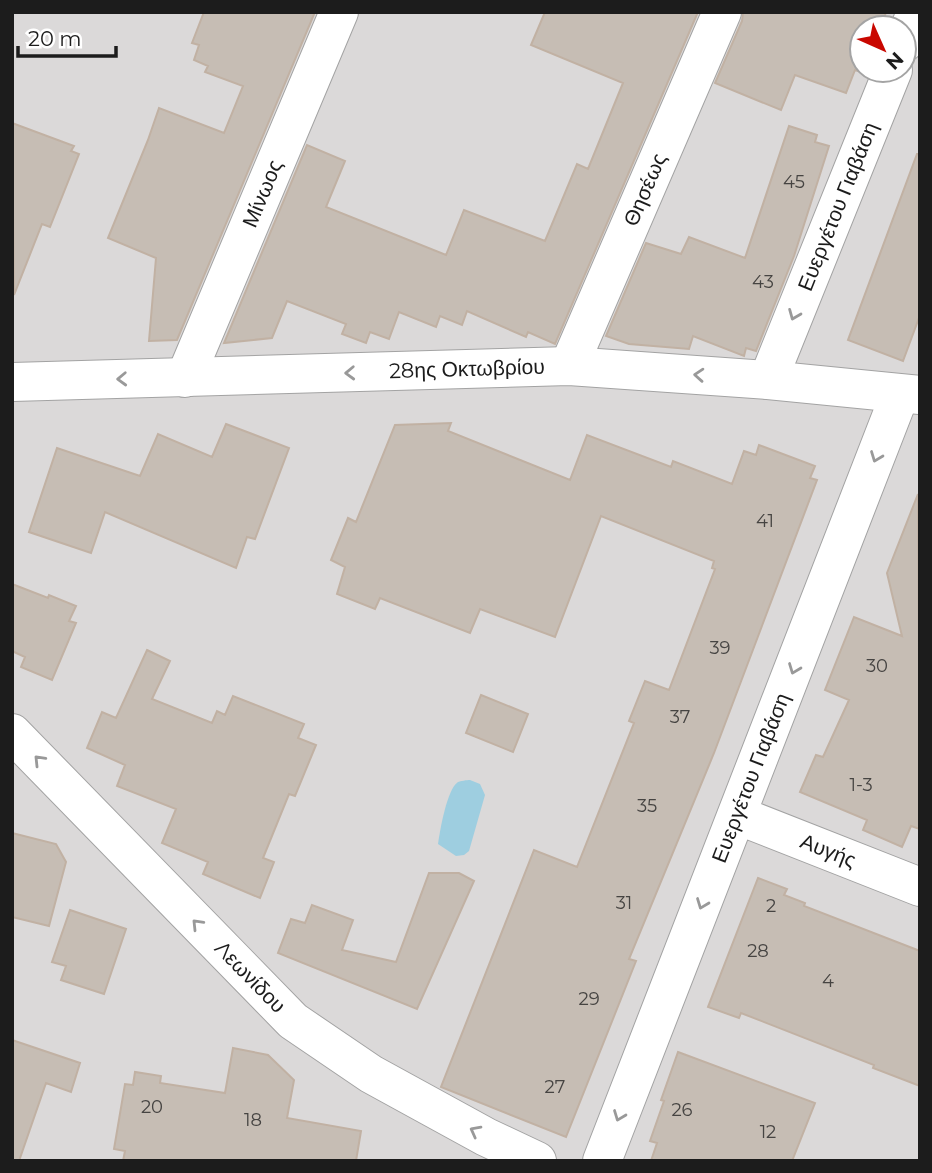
<svg xmlns="http://www.w3.org/2000/svg" width="932" height="1173" font-family="Montserrat,sans-serif">
<rect width="100%" height="100%" fill="#efebe1"/>
<!-- residential -->
<path fill="#dbd9d9" fill-rule="evenodd" d="M 12,12 L 920,12 L 920,1161 L 12,1161 ZM 862,28 L 904,28 L 904,70 L 862,70 Z"/>
<!-- water -->
<path fill="#9ecee0" d="M 470,780 L 480,784 L 485,795 L 469,851 L 464,855 L 456,856 L 438,844 C 440,830 447,789 458,782 C 460,781 467,780 470,780 Z"/>
<!-- building -->
<path fill="#c6bdb4" stroke="#c1b1a3" stroke-width="2" d="M 204,12 L 315,12 L 177,340 L 149,341 L 156,258 L 108,238 L 148,140 L 159,108 L 224,133 L 243,86 L 205,72 L 208,66 L 194,60 L 199,45 L 192,43 Z
M 545,12 L 698,12 L 555,344 L 528,332 L 526,337 L 467,311 L 462,325 L 440,316 L 436,327 L 399,312 L 389,339 L 370,332 L 366,343 L 342,334 L 346,324 L 287,301 L 272,338 L 224,343 L 307,145 L 345,161 L 326,207 L 446,255 L 464,210 L 545,241 L 577,164 L 588,169 L 623,83 L 531,45 Z
M 743,12 L 886,12 L 881,28 L 862,28 L 862,70 L 868,70 L 867,74 L 855,70 L 846,93 L 795,75 L 781,110 L 715,83 L 742,21 Z
M 12,123 L 74,146 L 71,151 L 79,154 L 50,227 L 42,224 L 14,295 Z
M 789,126 L 817,135 L 815,142 L 829,146 L 794,256 L 756,351 L 746,348 L 744,356 L 693,336 L 689,349 L 629,344 L 606,336 L 646,243 L 681,254 L 689,237 L 745,258 Z
M 917,154 L 920,154 L 920,315 L 903,361 L 848,340 Z
M 451,423 L 448,431 L 570,480 L 587,435 L 671,467 L 673,461 L 732,484 L 744,451 L 756,455 L 759,445 L 815,466 L 810,478 L 817,480 L 714,753 L 629,959 L 636,961 L 566,1137 L 441,1087 L 534,850 L 577,867 L 634,723 L 629,721 L 645,681 L 669,690 L 715,569 L 712,568 L 714,561 L 601,516 L 555,637 L 480,609 L 470,633 L 380,598 L 375,609 L 337,594 L 345,567 L 331,560 L 348,518 L 356,522 L 395,425 Z
M 226,424 L 289,448 L 255,539 L 247,537 L 236,568 L 105,512 L 91,553 L 29,532 L 57,448 L 140,476 L 158,434 L 212,457 Z
M 918,494 L 920,829 L 911,826 L 902,847 L 863,830 L 867,820 L 800,792 L 816,755 L 823,757 L 849,700 L 825,690 L 854,617 L 902,636 L 887,573 Z
M 12,584 L 48,598 L 49,595 L 76,606 L 69,621 L 76,623 L 52,680 L 21,667 L 25,657 L 12,651 Z
M 147,650 L 170,661 L 152,699 L 212,723 L 217,711 L 225,715 L 233,696 L 304,724 L 298,738 L 316,745 L 295,796 L 289,794 L 263,858 L 274,862 L 260,898 L 203,874 L 208,862 L 162,843 L 176,809 L 117,786 L 125,765 L 87,748 L 102,712 L 116,718 Z
M 481,695 L 528,714 L 513,752 L 466,733 Z
M 12,833 L 56,844 L 66,862 L 49,926 L 12,917 Z
M 429,873 L 459,873 L 474,881 L 417,1009 L 278,953 L 291,919 L 305,923 L 312,905 L 353,920 L 342,950 L 396,962 Z
M 758,878 L 787,889 L 784,895 L 805,903 L 804,906 L 920,951 L 920,1086 L 873,1068 L 874,1065 L 741,1013 L 739,1018 L 708,1007 Z
M 70,910 L 126,929 L 104,994 L 61,980 L 66,966 L 52,962 Z
M 12,1040 L 80,1063 L 71,1092 L 46,1083 L 19,1161 L 12,1161 Z
M 233,1048 L 268,1055 L 294,1080 L 287,1118 L 361,1131 L 356,1161 L 123,1161 L 125,1151 L 114,1149 L 125,1084 L 133,1085 L 135,1072 L 161,1076 L 160,1083 L 225,1093 Z
M 678,1052 L 815,1103 L 792,1161 L 651,1161 L 657,1143 L 650,1141 L 664,1101 L 661,1100 Z"/>
<g fill="none" stroke-linecap="round" stroke-linejoin="round">
<defs>
<g id="minor">
<path d="M 904,43 L 916,12"/>
<path id="s1" d="M 569,366 L 722,12"/>
<path id="s2" d="M 185,378 L 339,12"/>
<path id="s3" d="M 768,380 L 893,70"/>
<path id="s4" d="M 12,382 L 569,366 L 768,380 L 920,395"/>
<path id="s5" d="M 12,733 L 293,1021 L 371,1074 L 486,1137 L 537,1161"/>
<path id="s6" d="M 737,815 L 920,887"/>
<path id="s7" d="M 602,1161 L 900,394"/>
</g>
</defs>
<!-- minor casing -->
<use href="#minor" stroke="#a3a3a3" stroke-width="40"/>
<!-- minor -->
<use href="#minor" stroke="#fff" stroke-width="38"/>
</g>
<!-- one-way arrows -->
<defs><path id="oneway-chevron" d="M-2-3.5L2.5 0L-2 3.5" fill="none" stroke-width="1.6" stroke-linecap="round" stroke-linejoin="round" transform="scale(1.75)"/></defs>
<g stroke="#999">
<use href="#oneway-chevron" transform="translate(794 315) rotate(112)"/>
<use href="#oneway-chevron" transform="translate(350 373) rotate(178)"/>
<use href="#oneway-chevron" transform="translate(699 375) rotate(-176)"/>
<use href="#oneway-chevron" transform="translate(122 379) rotate(178)"/>
<use href="#oneway-chevron" transform="translate(876 457) rotate(111)"/>
<use href="#oneway-chevron" transform="translate(794 669) rotate(111)"/>
<use href="#oneway-chevron" transform="translate(39 760) rotate(-134)"/>
<use href="#oneway-chevron" transform="translate(702 904) rotate(111)"/>
<use href="#oneway-chevron" transform="translate(197 924) rotate(-134)"/>
<use href="#oneway-chevron" transform="translate(619 1116) rotate(111)"/>
<use href="#oneway-chevron" transform="translate(475 1131) rotate(-152)"/>
</g>
<g text-anchor="middle" stroke-width="6" stroke-linejoin="round" paint-order="stroke">
<!-- number labels -->
<g font-size="18" fill="#464442">
<text x="794" y="188">45</text>
<text x="763" y="288">43</text>
<text x="765" y="527">41</text>
<text x="720" y="654">39</text>
<text x="877" y="672">30</text>
<text x="680" y="723">37</text>
<text x="861" y="791">1-3</text>
<text x="647" y="812">35</text>
<text x="624" y="909">31</text>
<text x="771" y="912">2</text>
<text x="758" y="957">28</text>
<text x="828" y="987">4</text>
<text x="589" y="1005">29</text>
<text x="555" y="1093">27</text>
<text x="152" y="1113">20</text>
<text x="682" y="1116">26</text>
<text x="253" y="1126">18</text>
<text x="768" y="1138">12</text>
</g>
<!-- street labels -->
<g font-size="21" fill="#1c1c1c" stroke="#fff">
<text dy="7" stroke="none"><textPath href="#s1" startOffset="192">Θησέως</textPath></text>
<text dy="7" stroke="none"><textPath href="#s2" startOffset="200">Μίνωος</textPath></text>
<text dy="7" stroke="none"><textPath href="#s3" startOffset="187">Ευεργέτου Γιαβάση</textPath></text>
<text dy="7" stroke="none"><textPath href="#s4" startOffset="455">28ης Οκτωβρίου</textPath></text>
<text dy="7" stroke="none"><textPath href="#s7" startOffset="411">Ευεργέτου Γιαβάση</textPath></text>
<text dy="7" stroke="none"><textPath href="#s6" startOffset="98">Αυγής</textPath></text>
<text dy="7" stroke="none"><textPath href="#s5" startOffset="341">Λεωνίδου</textPath></text>
</g>
</g>
<!-- border -->
<rect width="932" height="1173" fill="none" stroke="#1c1c1c" stroke-width="28"/>
<!-- north arrow -->
<g transform="translate(883 49) rotate(135)"><circle r="33" fill="#ffffff" stroke="#a4a4a4" stroke-width="2"/>
<path d="M0-5L12 26L0 18L-12 26Z" fill="#c90700"/>
<text y="-10" font-size="19" font-weight="bold" text-anchor="middle" fill="#1c1c1c">N</text>
</g>
<!-- scale -->
<path d="M18 46v10h98v-10" fill="none" stroke="#1c1c1c" stroke-width="3.5"/>
<text x="28" y="46" font-size="21" fill="#1c1c1c" stroke="#ffffff" stroke-width="5" paint-order="stroke">20 m</text>
</svg>
